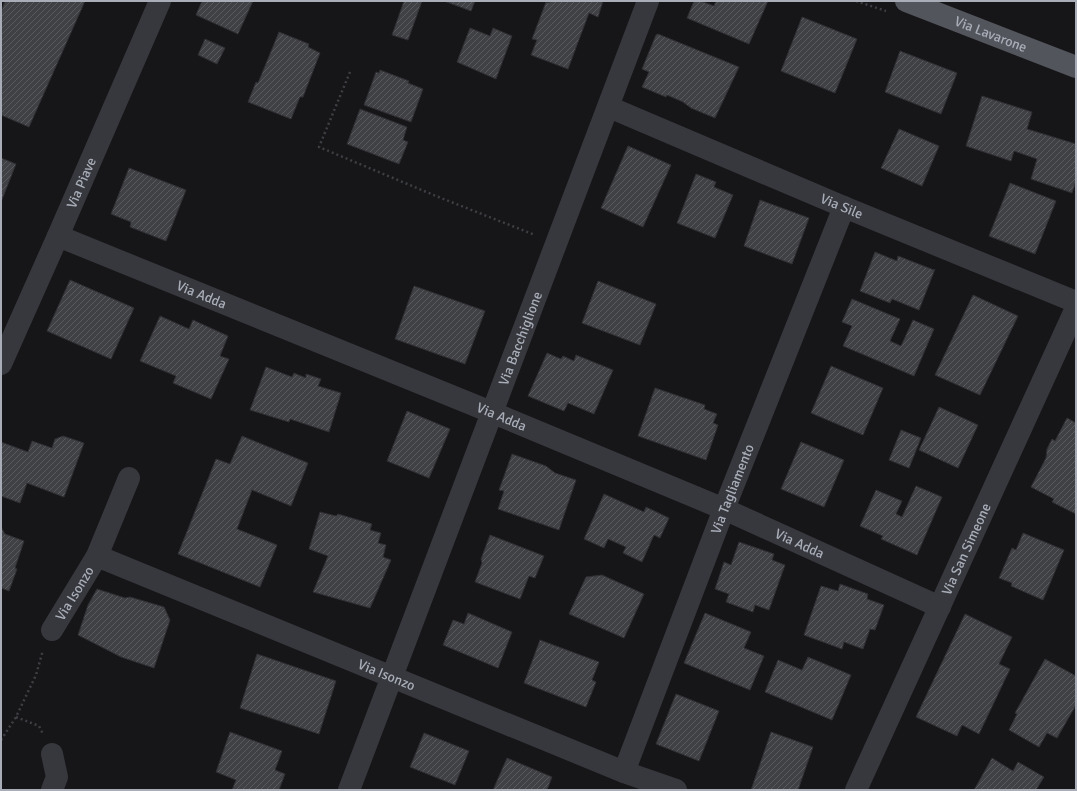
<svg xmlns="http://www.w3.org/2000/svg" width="1077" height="791" font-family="Signika,sans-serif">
<defs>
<pattern id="building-hatch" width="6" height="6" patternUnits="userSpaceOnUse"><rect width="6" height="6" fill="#404145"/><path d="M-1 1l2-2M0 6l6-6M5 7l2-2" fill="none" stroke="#595a5e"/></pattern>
</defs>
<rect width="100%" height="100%" fill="#161618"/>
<!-- building -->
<path fill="url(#building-hatch)" stroke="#303034" d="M 5,1 L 85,1 L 29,127 L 1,115 L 1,12 Z
M 202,1 L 253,1 L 238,34 L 196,15 Z
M 404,1 L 422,1 L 408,40 L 392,35 Z
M 444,1 L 475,1 L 471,11 Z
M 550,1 L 603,1 L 598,17 L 589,13 L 568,69 L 531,55 L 537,40 L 532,39 L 546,2 L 549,3 Z
M 694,1 L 701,1 L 714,6 L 716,1 L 768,1 L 749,44 L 687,18 Z
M 802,17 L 857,39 L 835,93 L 781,71 Z
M 470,28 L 490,36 L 493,28 L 512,36 L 496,79 L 457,62 Z
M 279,32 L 309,44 L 308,47 L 320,53 L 303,97 L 300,97 L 291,119 L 248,102 L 256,82 L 258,83 Z
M 658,34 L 739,67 L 715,118 L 691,108 L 683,102 L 667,95 L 666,97 L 642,87 L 649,72 L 642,69 L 656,35 Z
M 205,39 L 225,48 L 217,64 L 198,55 Z
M 900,51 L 957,73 L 941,114 L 885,92 Z
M 380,70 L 409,81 L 408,83 L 423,89 L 411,122 L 364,105 L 376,72 L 379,73 Z
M 982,96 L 1032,112 L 1027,129 L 1076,144 L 1076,181 L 1072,193 L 1031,179 L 1037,159 L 1014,151 L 1011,161 L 966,146 Z
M 360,109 L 407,127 L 403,140 L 408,142 L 399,164 L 347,144 Z
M 899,129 L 939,146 L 922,186 L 881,168 Z
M 628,146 L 671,165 L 643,227 L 601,208 Z
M 1,158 L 16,164 L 1,202 Z
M 129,168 L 186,190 L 166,241 L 130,227 L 131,222 L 111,214 Z
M 696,174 L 716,182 L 714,187 L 733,195 L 715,238 L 677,223 Z
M 1010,183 L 1056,201 L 1035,254 L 989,236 Z
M 760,200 L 809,218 L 792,264 L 744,246 Z
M 875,252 L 897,261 L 898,256 L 934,270 L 935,269 L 919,310 L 892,299 L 890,303 L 860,291 Z
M 70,280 L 134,308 L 111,359 L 47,331 Z
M 598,281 L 656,304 L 640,345 L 582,323 Z
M 414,286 L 485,311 L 465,364 L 395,339 Z
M 973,295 L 1018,316 L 980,395 L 935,375 Z
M 852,299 L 900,319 L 890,341 L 901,346 L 913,320 L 934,329 L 914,376 L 843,346 L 852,326 L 842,322 Z
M 160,316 L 189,329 L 193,320 L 228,336 L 220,356 L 229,359 L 211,399 L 173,383 L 176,376 L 140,361 Z
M 547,353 L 561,359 L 563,356 L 574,361 L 576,355 L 613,370 L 594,414 L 568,403 L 564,411 L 528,396 Z
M 831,366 L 883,388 L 863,435 L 811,413 Z
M 266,367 L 292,377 L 294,373 L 306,378 L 306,374 L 321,379 L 318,386 L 341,393 L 329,432 L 290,419 L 289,422 L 250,410 Z
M 655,388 L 705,405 L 704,409 L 717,414 L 713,423 L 718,425 L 706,460 L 638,436 Z
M 939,407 L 978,425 L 958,468 L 919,450 Z
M 407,411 L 450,429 L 429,478 L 387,461 Z
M 1067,418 L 1076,423 L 1076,514 L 1052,502 L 1054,499 L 1031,487 L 1046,458 L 1047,449 L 1052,439 L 1055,441 Z
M 901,430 L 921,438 L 909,468 L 889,460 Z
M 63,436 L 84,443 L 64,497 L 27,483 L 20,503 L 1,496 L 1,442 L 28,452 L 32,441 L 52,448 L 55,439 Z
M 242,436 L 308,463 L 291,506 L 252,490 L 237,529 L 277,545 L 260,587 L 178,554 L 216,459 L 230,464 Z
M 801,442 L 844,460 L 824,507 L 781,489 Z
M 512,454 L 546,466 L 555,473 L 576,480 L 559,530 L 498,509 L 504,491 L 499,490 Z
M 916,486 L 942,497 L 917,555 L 881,539 L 883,536 L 860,526 L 876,490 L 902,501 L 896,514 L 902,517 Z
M 604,494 L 644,512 L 646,507 L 669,518 L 660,538 L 654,535 L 642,562 L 623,553 L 626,547 L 608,539 L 604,548 L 584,539 Z
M 320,512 L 336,516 L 338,514 L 372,524 L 370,530 L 381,533 L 378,543 L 386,545 L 383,557 L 391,560 L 370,608 L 313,592 L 328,556 L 309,549 Z
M 1,527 L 5,534 L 24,541 L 15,568 L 17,569 L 9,591 L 1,588 Z
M 1023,533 L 1064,550 L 1043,600 L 1011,586 L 1012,583 L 999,578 L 1012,548 L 1016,550 Z
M 490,535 L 544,556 L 535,578 L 529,576 L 520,599 L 475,582 L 482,563 L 481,559 Z
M 739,542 L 774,554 L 772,560 L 785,565 L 769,610 L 755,605 L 753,612 L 726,602 L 729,594 L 715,589 L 724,562 L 731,565 Z
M 602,575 L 644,594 L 624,638 L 569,614 L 586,577 Z
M 840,584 L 868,594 L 867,599 L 884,605 L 875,630 L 870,629 L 863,649 L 844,642 L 842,649 L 804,635 L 821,586 L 838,591 Z
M 97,589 L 125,598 L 130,597 L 164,607 L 170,620 L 154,668 L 121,657 L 78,635 L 88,605 Z
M 468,613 L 512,632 L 498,668 L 443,645 L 453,620 L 464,624 Z
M 705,613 L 751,632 L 744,648 L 764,656 L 750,690 L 684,663 Z
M 965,614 L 1012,637 L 999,664 L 1010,669 L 979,734 L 962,725 L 957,736 L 916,717 Z
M 540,640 L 599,662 L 592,680 L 596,682 L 586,707 L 524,683 Z
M 257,654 L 336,681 L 319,734 L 240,708 Z
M 808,657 L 851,675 L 832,720 L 765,692 L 778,660 L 802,670 Z
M 1045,659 L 1076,676 L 1076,705 L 1057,738 L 1047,733 L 1039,747 L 1009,730 L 1017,714 L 1015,713 Z
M 676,694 L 719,711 L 699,761 L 656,744 Z
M 230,732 L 282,751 L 275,770 L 285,774 L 279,790 L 232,790 L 236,780 L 216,772 Z
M 771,732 L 813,747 L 798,790 L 751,790 Z
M 424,733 L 469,751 L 455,785 L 410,767 Z
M 507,758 L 552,777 L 547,790 L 493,790 Z
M 992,758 L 1013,771 L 1018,762 L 1044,777 L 1036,790 L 974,790 Z"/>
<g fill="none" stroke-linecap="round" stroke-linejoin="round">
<!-- path -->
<path stroke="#3d3f44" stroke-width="2.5" stroke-dasharray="2 3" stroke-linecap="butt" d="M 856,1 L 886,11
M 350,72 L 319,147 L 436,196 L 535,235
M 16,717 L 39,726 L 43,734
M 1,740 L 16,717 L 36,675 L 43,650"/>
<!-- minor -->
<g stroke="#37383d" stroke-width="22">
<path id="s1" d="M 609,107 L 844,207 L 1076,302"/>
<path id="s2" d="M 58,236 L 491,412 L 724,509 L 940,607"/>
<path id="s3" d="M 1,364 L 58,236 L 160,1"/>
<path id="s4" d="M 97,556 L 624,772 L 676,790"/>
<path id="s5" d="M 52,630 L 97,556 L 129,478"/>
<path id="s6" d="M 624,772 L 724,509 L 844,207"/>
<path d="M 52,790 L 57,777 L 52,754"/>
<path id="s7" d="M 349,790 L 648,1"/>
<path id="s8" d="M 856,790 L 1076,308"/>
</g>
<!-- major -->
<path stroke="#53555c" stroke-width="22" id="s9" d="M 906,1 L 1076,67"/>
</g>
<g text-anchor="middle" stroke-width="3" stroke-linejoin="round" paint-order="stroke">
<!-- street labels -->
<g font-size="14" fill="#a8adb8" stroke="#111113">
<text dy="5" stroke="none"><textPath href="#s9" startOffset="91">Via Lavarone</textPath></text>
<text dy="5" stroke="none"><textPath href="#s3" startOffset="198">Via Piave</textPath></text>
<text dy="5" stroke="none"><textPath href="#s1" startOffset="253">Via Sile</textPath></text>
<text dy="5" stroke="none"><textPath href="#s2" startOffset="155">Via Adda</textPath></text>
<text dy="5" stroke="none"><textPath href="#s7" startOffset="483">Via Bacchiglione</textPath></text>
<text dy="5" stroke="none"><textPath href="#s2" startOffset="479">Via Adda</textPath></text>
<text dy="5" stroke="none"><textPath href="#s6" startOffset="303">Via Tagliamento</textPath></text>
<text dy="5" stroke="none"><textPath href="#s2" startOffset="803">Via Adda</textPath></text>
<text dy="5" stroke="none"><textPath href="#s8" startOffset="265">Via San Simeone</textPath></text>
<text dy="5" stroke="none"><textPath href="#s5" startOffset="43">Via Isonzo</textPath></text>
<text dy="5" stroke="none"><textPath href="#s4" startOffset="313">Via Isonzo</textPath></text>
</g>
</g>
<!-- border -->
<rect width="1077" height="791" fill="none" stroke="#a8adb8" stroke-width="4"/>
</svg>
